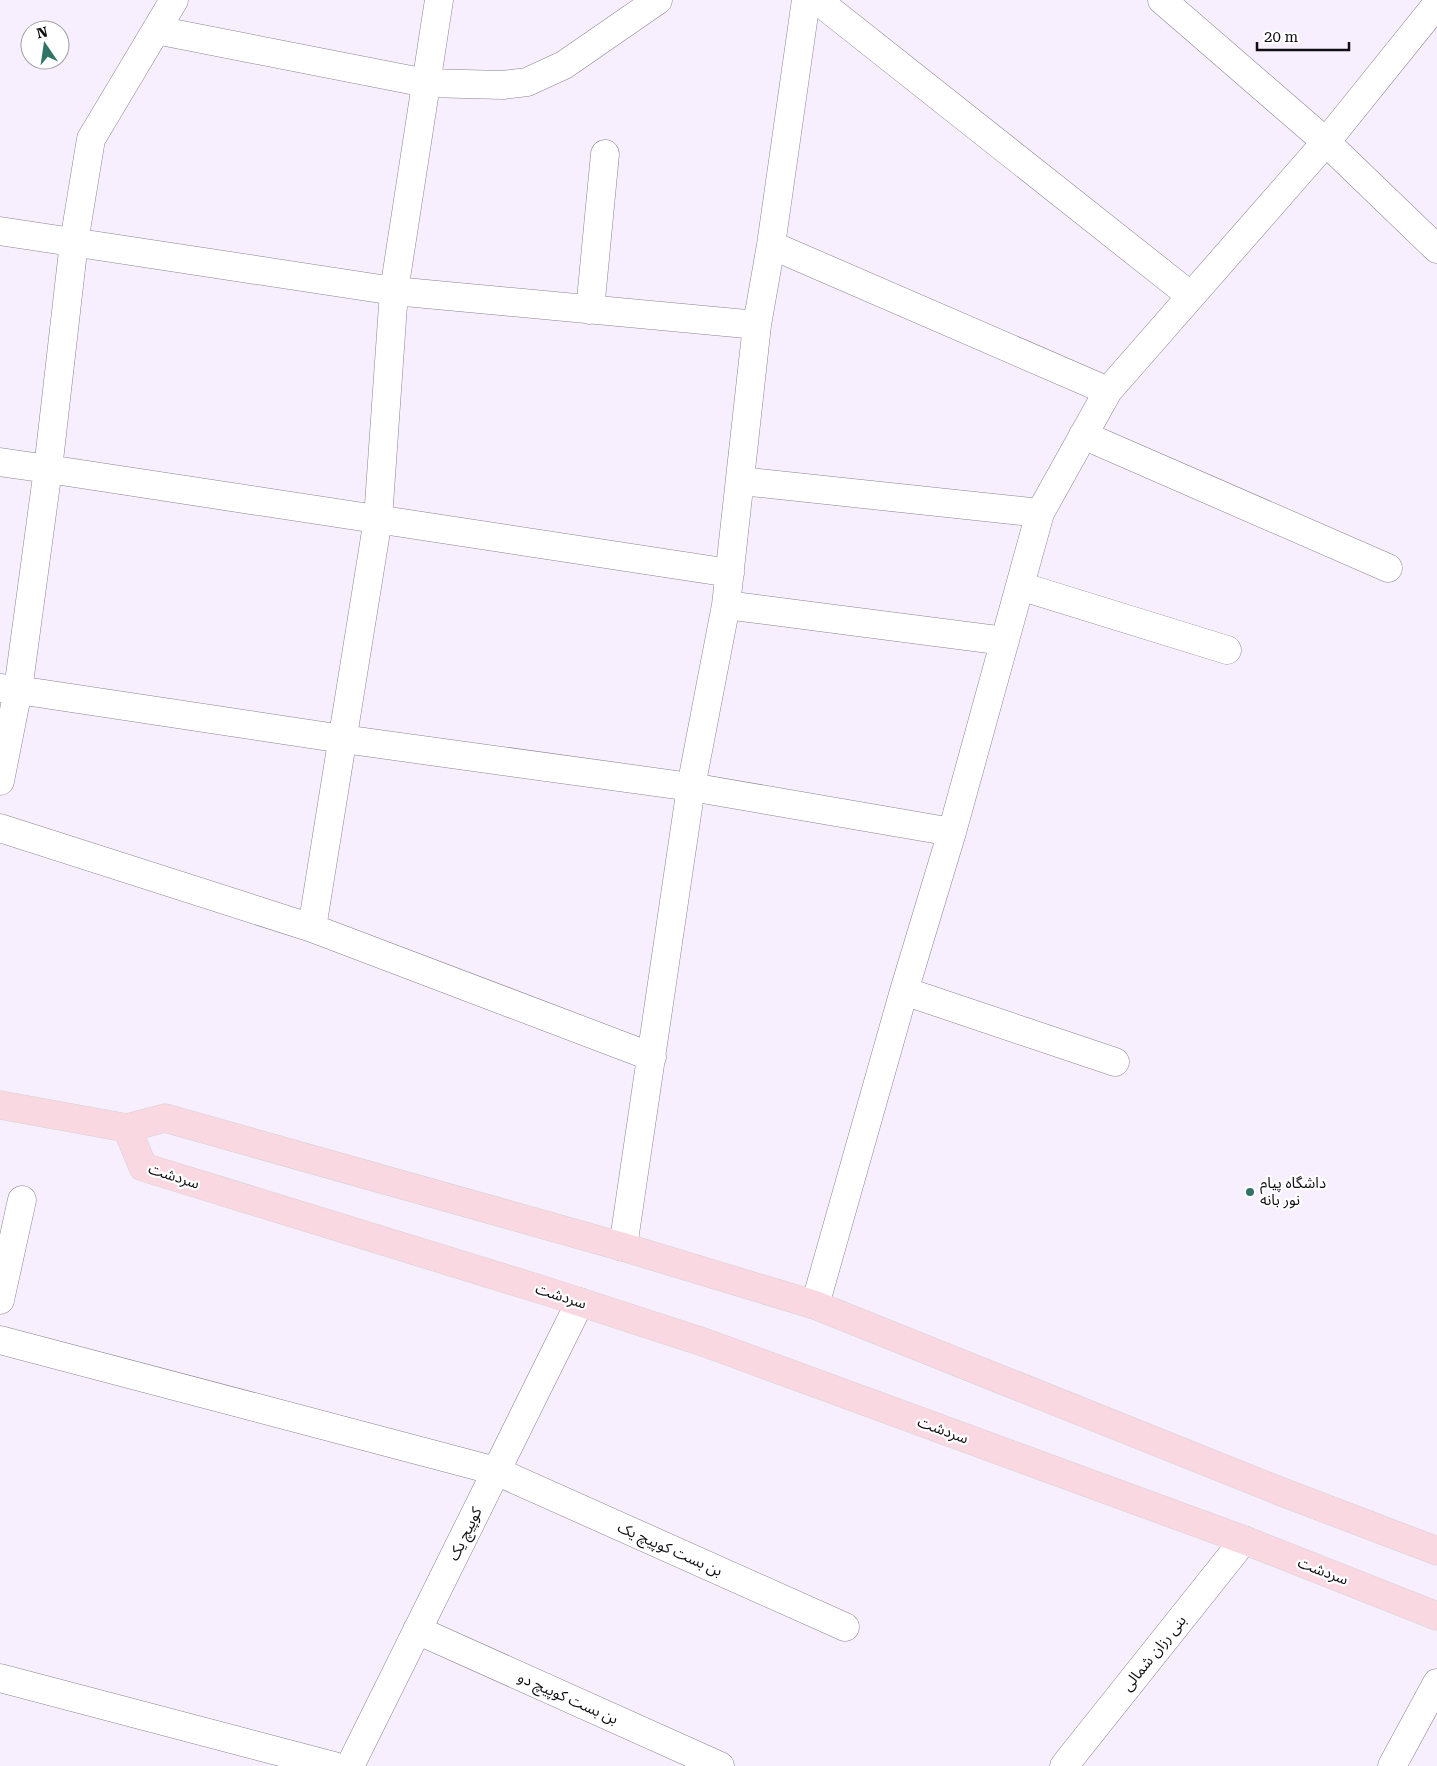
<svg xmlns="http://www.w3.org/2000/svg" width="1437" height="1766" font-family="'Roboto Serif','Noto Sans Arabic',serif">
<rect width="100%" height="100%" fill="#f8effe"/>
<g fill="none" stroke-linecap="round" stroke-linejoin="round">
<defs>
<path id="minor" d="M 817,0 L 1191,296
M 1162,0 L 1326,142 L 1437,249
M 156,30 L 426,83 L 503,85 L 527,82 L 564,65 L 658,0
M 0,231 L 394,291 L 439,0
M 771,245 L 1108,391
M 590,310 L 605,154
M 1083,435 L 1388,568
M 0,462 L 48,469 L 74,242 L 91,139 L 174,0
M 741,481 L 1040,513
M 1020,586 L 1227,650
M 726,605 L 1005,641
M 0,688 L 18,690 L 48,469 L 730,573
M 0,781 L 18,690 L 343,739 L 691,787 L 952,832
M 0,828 L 312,928 L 378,519 L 394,291 L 757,325
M 312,928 L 652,1057
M 904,991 L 1115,1062
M 623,1247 L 691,787 L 726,605 L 757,325 L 771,245 L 806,0
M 0,1300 L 22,1200
M 815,1305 L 904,991 L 952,832 L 1040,513 L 1108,391 L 1326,142 L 1437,4
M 0,1340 L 496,1471 L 845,1627
M 417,1630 L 720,1766
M 0,1678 L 334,1766
M 350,1766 L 580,1302
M 1064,1766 L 1244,1540
M 1392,1766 L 1437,1683"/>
<path id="major" d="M 0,1105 L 127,1128 L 165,1118 L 623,1247 L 815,1305 L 1282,1492 L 1437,1551
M 127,1128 L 143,1167 L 549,1292 L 706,1343 L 1244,1540 L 1437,1616"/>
</defs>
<!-- minor casing -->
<use href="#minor" stroke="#8b8390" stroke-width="29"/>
<!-- major casing -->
<use href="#major" stroke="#d4d3d4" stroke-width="29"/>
<!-- minor -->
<use href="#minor" stroke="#fff" stroke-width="28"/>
<!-- major -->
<use href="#major" stroke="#f9d8e2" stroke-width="28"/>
</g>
<!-- markers -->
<circle fill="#307468" stroke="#fff" stroke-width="2" cx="1250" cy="1192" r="5"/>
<g text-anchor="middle" stroke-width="4.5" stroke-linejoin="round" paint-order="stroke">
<!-- street labels -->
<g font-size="15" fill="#100d12" stroke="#fff">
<text transform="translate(174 1176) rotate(18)" y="5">سردشت</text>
<text transform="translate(561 1296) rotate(18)" y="5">سردشت</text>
<text transform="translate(943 1430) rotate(20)" y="5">سردشت</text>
<text transform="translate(465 1534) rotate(-64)" y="5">کوپیچ یک</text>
<text transform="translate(670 1549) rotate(24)" y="5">بن بست کوپیچ یک</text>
<text transform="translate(1323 1571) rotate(21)" y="5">سردشت</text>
<text transform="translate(1154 1653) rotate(-51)" y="5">بنی رزان شمالی</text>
<text transform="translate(568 1698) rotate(24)" y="5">بن بست کوپیچ دو</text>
</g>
<!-- poi labels -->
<g font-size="15" fill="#100d12" stroke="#fff" text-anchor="start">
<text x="1260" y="1188">داشگاه پیام<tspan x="1260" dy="17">نور بانه</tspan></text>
</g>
</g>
<!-- north arrow -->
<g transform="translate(45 45) rotate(347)"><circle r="24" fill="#ffffff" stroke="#9f9ea0"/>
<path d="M0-4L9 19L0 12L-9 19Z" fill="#307468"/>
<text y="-8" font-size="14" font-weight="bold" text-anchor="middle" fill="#100d12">N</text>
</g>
<!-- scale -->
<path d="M1257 42v8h92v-8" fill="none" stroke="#100d12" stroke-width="2.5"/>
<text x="1264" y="42" font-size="15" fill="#100d12" stroke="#ffffff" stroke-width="4" paint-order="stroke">20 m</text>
</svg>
